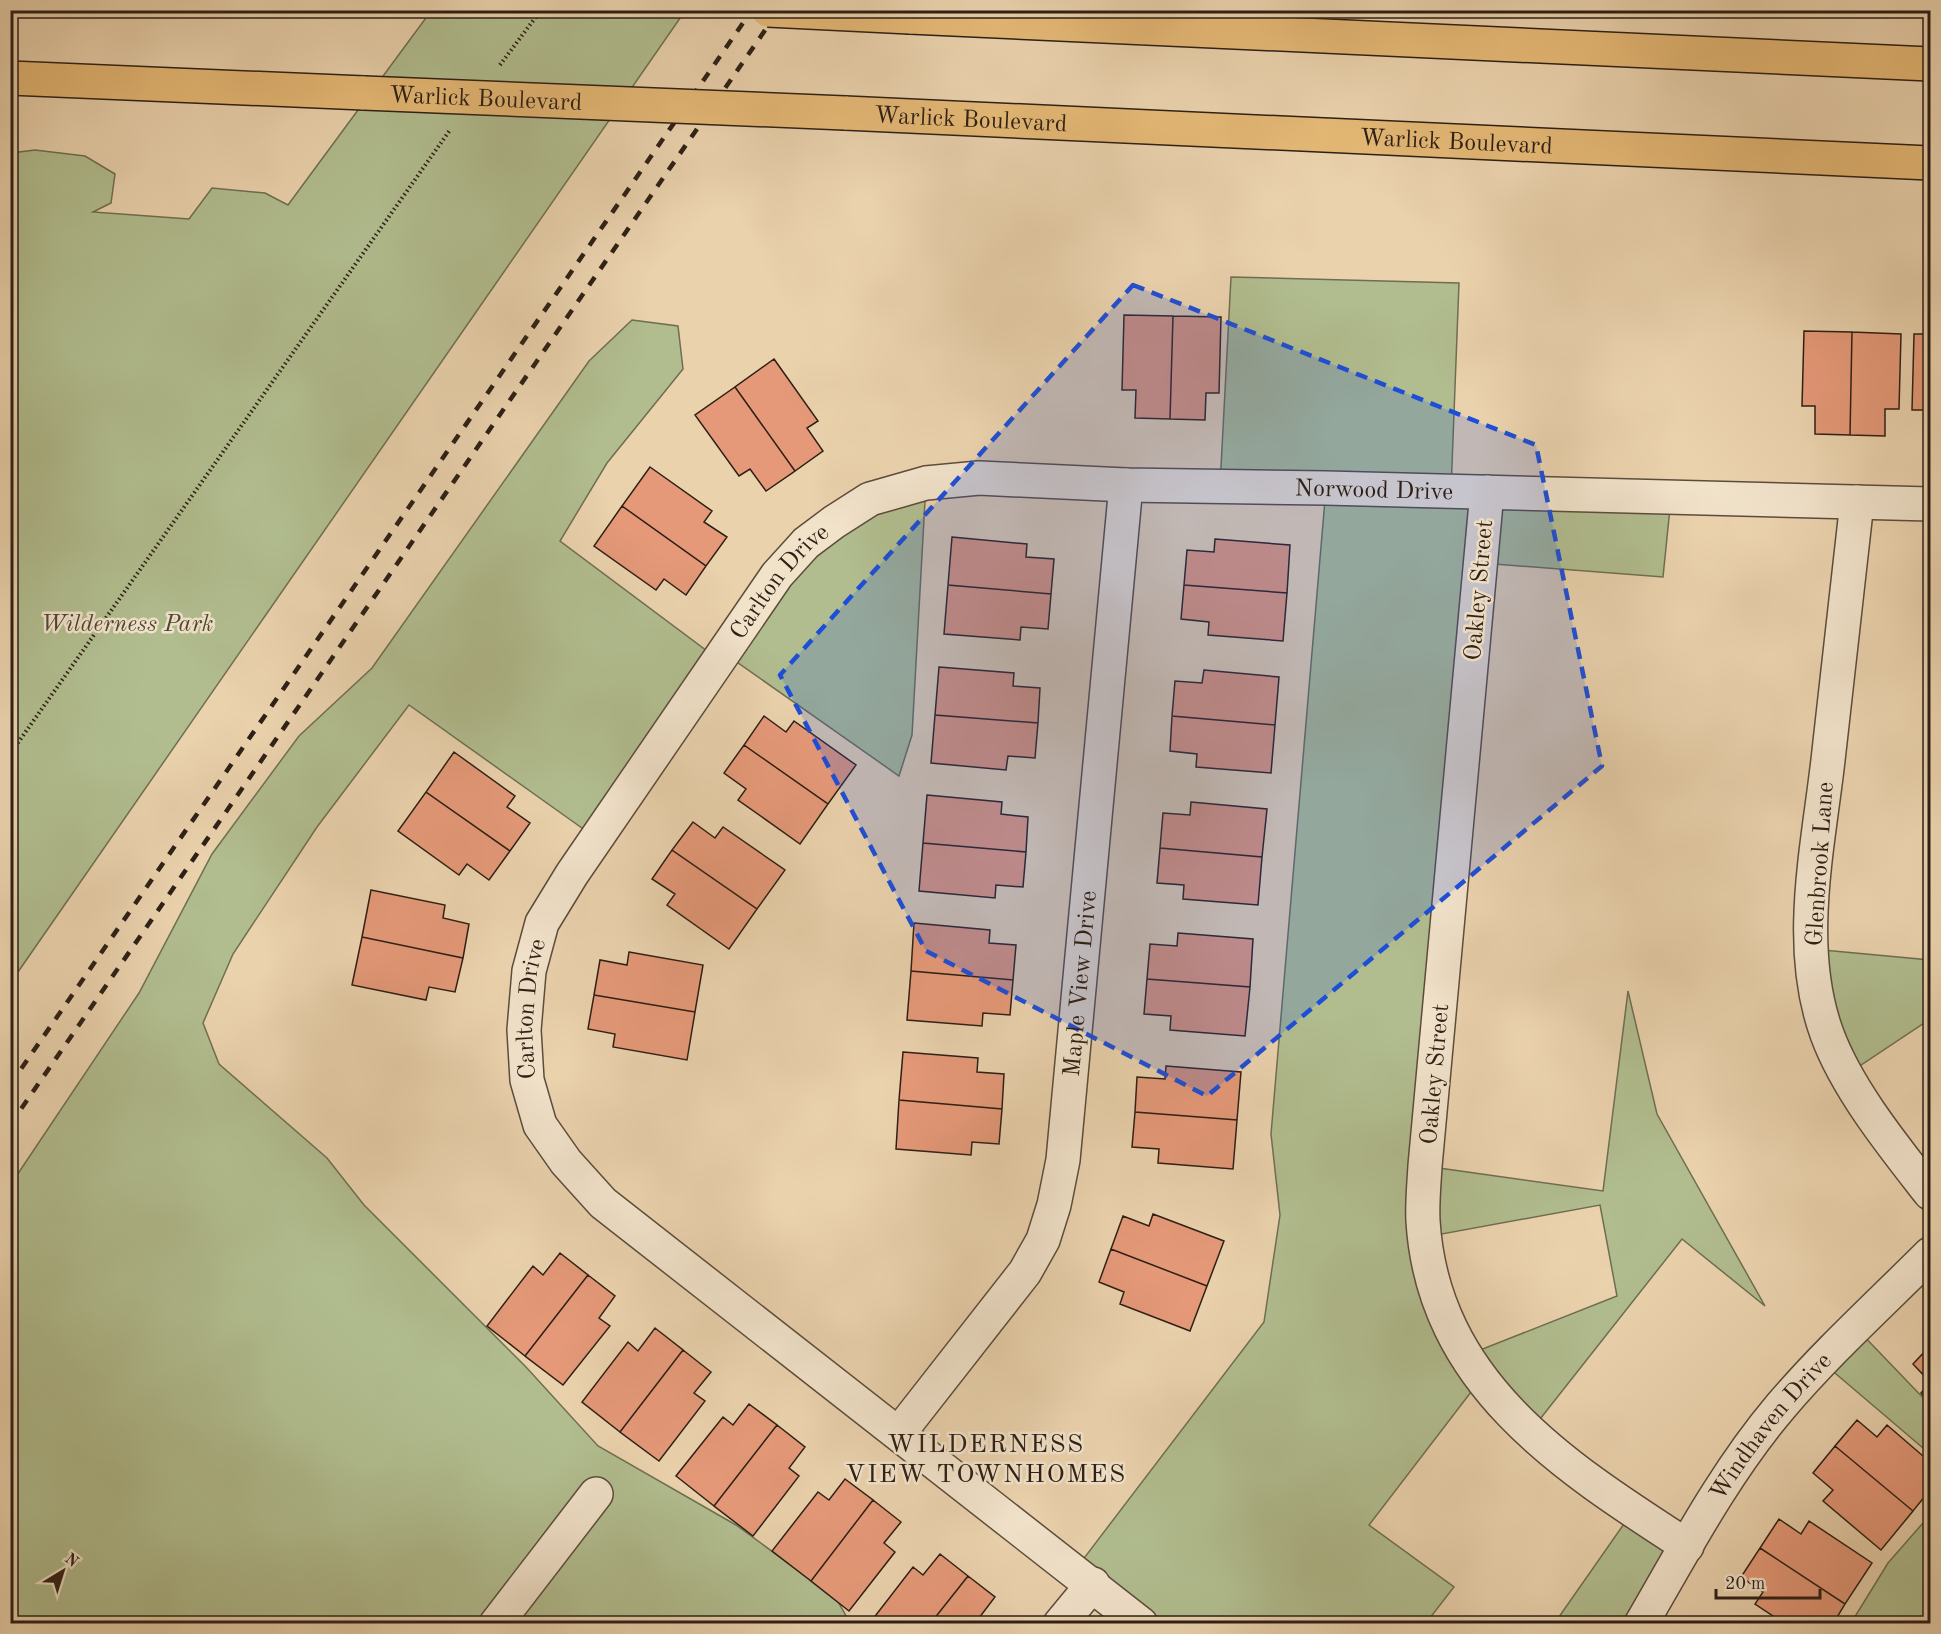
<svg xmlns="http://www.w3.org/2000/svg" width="1941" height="1634" font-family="'Old Standard TT',serif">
<rect width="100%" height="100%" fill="#ead2ad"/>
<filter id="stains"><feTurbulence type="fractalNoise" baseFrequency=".00333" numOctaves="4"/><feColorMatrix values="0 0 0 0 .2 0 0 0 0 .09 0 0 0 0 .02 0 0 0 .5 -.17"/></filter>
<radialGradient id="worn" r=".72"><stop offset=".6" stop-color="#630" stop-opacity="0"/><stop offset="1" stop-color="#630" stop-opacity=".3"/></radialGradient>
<!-- green -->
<path fill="#b1bd8f" stroke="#6f6e52" stroke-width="1.5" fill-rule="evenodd" d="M 431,11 L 685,11 L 11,982 L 11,153 L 35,150 L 85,156 L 115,174 L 111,203 L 93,212 L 189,219 L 212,188 L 265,193 L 288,205 Z
M 1231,277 L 1459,283 L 1451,491 L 1671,498 L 1663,577 L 1481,563 L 1425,1166 L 1603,1191 L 1628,991 L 1657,1114 L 1765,1306 L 1682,1239 L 1529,1433 L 1481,1379 L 1369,1525 L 1454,1587 L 1426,1623 L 1141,1623 L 1075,1570 L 1264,1322 L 1280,1215 L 1271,1134 L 1326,488 L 1220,486 ZM 1600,1205 L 1617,1296 L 1465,1356 L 1425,1237 Z
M 632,320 L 678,326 L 683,369 L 607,463 L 560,541 L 719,660 L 596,838 L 409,705 L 317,827 L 233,954 L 203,1023 L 219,1064 L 327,1158 L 364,1205 L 526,1367 L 598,1446 L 736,1525 L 836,1598 L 850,1623 L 11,1624 L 11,1184 L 139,993 L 212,854 L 299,736 L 372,668 L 589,361 Z
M 926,483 L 912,735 L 899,776 L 724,653 L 777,575 Z
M 1812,949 L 1930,960 L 1930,1019 L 1846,1075 Z
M 1856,1328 L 1930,1405 L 1930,1454 L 1822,1362 Z
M 1633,1511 L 1687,1546 L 1641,1623 L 1554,1624 Z
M 1930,1515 L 1930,1623 L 1851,1623 L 1888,1563 Z"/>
<!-- building -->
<path fill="#e59978" stroke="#2d1f16" stroke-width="1.5" d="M 1124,315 L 1173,316 L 1170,419 L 1135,418 L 1136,390 L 1122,390 Z
M 1173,316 L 1221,317 L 1219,393 L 1206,393 L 1205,420 L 1170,419 Z
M 1804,331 L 1852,332 L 1850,435 L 1815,434 L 1815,406 L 1802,406 Z
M 1852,332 L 1901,334 L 1899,409 L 1885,409 L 1885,436 L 1850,435 Z
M 1914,334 L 1930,334 L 1930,437 L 1925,437 L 1925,410 L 1912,410 Z
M 774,359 L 818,421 L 807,428 L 823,451 L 795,471 L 735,387 Z
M 735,387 L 795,471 L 766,491 L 750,469 L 739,476 L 695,415 Z
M 650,467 L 712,511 L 704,522 L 727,537 L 706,566 L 622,506 Z
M 622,506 L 706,566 L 686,595 L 664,579 L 656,590 L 594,546 Z
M 952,537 L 1027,544 L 1026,557 L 1054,559 L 1051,594 L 948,585 Z
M 1215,539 L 1290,545 L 1287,593 L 1184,585 L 1187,550 L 1214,552 Z
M 948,585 L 1051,594 L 1048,629 L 1021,627 L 1020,640 L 944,634 Z
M 1184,585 L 1287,593 L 1283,641 L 1208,635 L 1209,622 L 1181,619 Z
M 939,667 L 1014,673 L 1013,686 L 1040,688 L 1038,723 L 935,715 Z
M 1204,670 L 1279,677 L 1275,725 L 1172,716 L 1175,681 L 1202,683 Z
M 935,715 L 1038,723 L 1035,758 L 1008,756 L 1006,770 L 931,763 Z
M 764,716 L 786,732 L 794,721 L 856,765 L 828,804 L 744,745 Z
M 1172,716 L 1275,725 L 1271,773 L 1196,767 L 1197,754 L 1170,751 Z
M 744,745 L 828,804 L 800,844 L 738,800 L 746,789 L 724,773 Z
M 454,752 L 515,796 L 507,807 L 530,823 L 510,851 L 426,792 Z
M 426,792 L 510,851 L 489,880 L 467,864 L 459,875 L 398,831 Z
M 927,795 L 1002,802 L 1001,814 L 1028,817 L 1026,852 L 923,843 Z
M 1191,802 L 1267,809 L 1262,857 L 1160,848 L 1163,813 L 1190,815 Z
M 693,822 L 715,838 L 723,827 L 785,870 L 757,909 L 672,850 Z
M 923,843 L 1026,852 L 1023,887 L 996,885 L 995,898 L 919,891 Z
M 1160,848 L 1262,857 L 1258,905 L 1183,899 L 1184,885 L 1157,883 Z
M 672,850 L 757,909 L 729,949 L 667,905 L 675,894 L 652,879 Z
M 371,890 L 445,905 L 443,918 L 469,924 L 463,958 L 362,937 Z
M 914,923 L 990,930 L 989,943 L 1016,945 L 1013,980 L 911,971 Z
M 1178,933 L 1253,939 L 1250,987 L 1147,979 L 1150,944 L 1177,946 Z
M 362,937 L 463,958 L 455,992 L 429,987 L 426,1000 L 352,985 Z
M 629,952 L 703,965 L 695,1012 L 594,995 L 600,960 L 627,965 Z
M 911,971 L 1013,980 L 1010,1015 L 983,1013 L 982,1026 L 907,1020 Z
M 1147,979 L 1250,987 L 1245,1036 L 1170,1030 L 1171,1016 L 1144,1014 Z
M 594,995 L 695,1012 L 687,1060 L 613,1047 L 615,1034 L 588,1029 Z
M 903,1052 L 978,1058 L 977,1072 L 1004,1074 L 1002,1109 L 899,1100 Z
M 1166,1066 L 1241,1072 L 1237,1120 L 1135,1112 L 1137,1077 L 1165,1079 Z
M 899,1100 L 1002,1109 L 999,1144 L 972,1142 L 971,1155 L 896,1149 Z
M 1135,1112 L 1237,1120 L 1233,1169 L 1158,1163 L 1159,1149 L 1132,1147 Z
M 1153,1214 L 1224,1241 L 1207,1286 L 1111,1249 L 1123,1216 L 1149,1226 Z
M 1111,1249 L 1207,1286 L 1190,1331 L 1120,1304 L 1124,1292 L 1099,1282 Z
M 560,1253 L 588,1275 L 525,1356 L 487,1326 L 533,1266 L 543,1275 Z
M 588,1275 L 615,1296 L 599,1318 L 610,1326 L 563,1385 L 525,1356 Z
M 655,1328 L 683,1350 L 620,1432 L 582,1402 L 628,1342 L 638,1351 Z
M 1930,1346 L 1930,1382 L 1913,1364 Z
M 683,1350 L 711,1372 L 694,1393 L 705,1401 L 659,1461 L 620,1432 Z
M 1930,1383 L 1930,1403 L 1921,1393 Z
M 749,1404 L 777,1425 L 714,1506 L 676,1476 L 723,1417 L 733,1425 Z
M 1857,1420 L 1877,1437 L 1887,1425 L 1930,1462 L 1930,1490 L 1913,1511 L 1835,1446 Z
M 777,1425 L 805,1447 L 789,1468 L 799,1476 L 753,1536 L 714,1506 Z
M 1835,1446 L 1913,1511 L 1881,1550 L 1823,1501 L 1833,1490 L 1813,1473 Z
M 845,1479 L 873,1500 L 811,1581 L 772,1551 L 818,1492 L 829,1500 Z
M 873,1500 L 901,1522 L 884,1543 L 895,1552 L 849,1611 L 811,1581 Z
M 1779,1519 L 1801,1534 L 1809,1521 L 1872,1563 L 1845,1604 L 1760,1548 Z
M 1760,1548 L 1845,1604 L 1833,1624 L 1785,1624 L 1755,1604 L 1763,1592 L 1741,1577 Z
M 940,1554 L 968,1576 L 930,1624 L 869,1624 L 913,1567 L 923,1575 Z
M 968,1576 L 995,1597 L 979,1618 L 985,1624 L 930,1624 Z"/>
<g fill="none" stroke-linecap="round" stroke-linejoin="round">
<defs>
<g id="minor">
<path d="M 1487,492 L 1425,1166 C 1424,1184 1422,1203 1423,1221 C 1433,1383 1563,1466 1687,1546"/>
<path d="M 1857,502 C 1847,588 1837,674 1828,760 C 1818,848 1795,947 1827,1034 C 1847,1089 1894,1147 1930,1193"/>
<path id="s1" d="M 899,1433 L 1025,1272 L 1043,1240 L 1054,1205 L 1063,1160 L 1126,485"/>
<path d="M 496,1624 L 596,1494"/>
<path d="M 1060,1624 L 1093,1584"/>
<path id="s2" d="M 1141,1624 L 603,1203 L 566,1162 L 540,1125 L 527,1080 L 524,1030 L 529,971 L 542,923 L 572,874 L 777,575 L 806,543 L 834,522 L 870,499 L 926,483 L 979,478 L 1126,485 L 1326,488 L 1930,504"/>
<path id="s3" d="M 1641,1624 C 1684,1550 1725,1472 1781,1406 C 1827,1352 1880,1304 1930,1254"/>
</g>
<g id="major">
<path d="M 910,17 L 1930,64"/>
<path d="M 10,78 L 364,93"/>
<path id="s4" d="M 845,113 L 1930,163"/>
</g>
</defs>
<!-- minor casing -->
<use href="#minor" stroke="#5c4c3c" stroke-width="36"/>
<!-- major casing -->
<use href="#major" stroke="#2d1f16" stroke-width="36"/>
<!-- path -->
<path stroke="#2d1f16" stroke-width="4" stroke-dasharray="1.5 3" stroke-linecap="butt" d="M 500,65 L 541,10
M 10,754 L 450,130"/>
<!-- minor -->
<use href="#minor" stroke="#f1e2ca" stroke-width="33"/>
<!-- major -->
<use href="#major" stroke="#e5b976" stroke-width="33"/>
<!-- rail -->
<path stroke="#2d1f16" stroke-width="4.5" stroke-dasharray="10 10" stroke-linecap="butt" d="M 10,1085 L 752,10
M 10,1125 L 779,10"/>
<defs>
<g id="major-bridge">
<path d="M 768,10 L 910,17"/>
<path id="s5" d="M 364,93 L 845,113"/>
</g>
</defs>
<!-- major-bridge casing -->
<use href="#major-bridge" stroke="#2d1f16" stroke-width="36" stroke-linecap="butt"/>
<!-- major-bridge -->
<use href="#major-bridge" stroke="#e5b976" stroke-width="33"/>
</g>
<!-- marked area -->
<path fill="#1d4ed8" fill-opacity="0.2" stroke="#1d4ed8" stroke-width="4.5" stroke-dasharray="12 8" stroke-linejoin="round" d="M 1133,285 L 1536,445 L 1602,766 L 1207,1096 L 926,951 L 780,675 Z"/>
<g text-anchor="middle" stroke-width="5" stroke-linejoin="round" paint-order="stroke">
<!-- street labels -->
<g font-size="24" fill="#2d1f16" stroke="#f1e2ca">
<text dy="8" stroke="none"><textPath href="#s5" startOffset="122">Warlick Boulevard</textPath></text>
<text dy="8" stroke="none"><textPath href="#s4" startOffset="126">Warlick Boulevard</textPath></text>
<text dy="8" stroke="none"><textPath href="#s4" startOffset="612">Warlick Boulevard</textPath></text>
<text dy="8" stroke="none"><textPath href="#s2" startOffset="2037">Norwood Drive</textPath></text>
<text dy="8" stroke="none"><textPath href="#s2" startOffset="1406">Carlton Drive</textPath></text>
<text transform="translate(1478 590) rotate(-85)" y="8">Oakley Street</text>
<text transform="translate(1819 864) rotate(-86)" y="8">Glenbrook Lane</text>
<text dy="8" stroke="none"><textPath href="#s1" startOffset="501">Maple View Drive</textPath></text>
<text dy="8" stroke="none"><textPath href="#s2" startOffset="902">Carlton Drive</textPath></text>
<text transform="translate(1434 1074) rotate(-85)" y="8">Oakley Street</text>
<text dy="8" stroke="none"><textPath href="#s3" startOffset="237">Windhaven Drive</textPath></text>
</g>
<!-- park labels -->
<g font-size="24" font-style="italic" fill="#4e4634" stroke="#f1e2ca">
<text x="127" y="631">Wilderness Park</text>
</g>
<!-- neighbourhood labels -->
<g font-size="26" letter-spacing="1.5" fill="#2d1f16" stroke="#f1e2ca">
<text x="986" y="1452">WILDERNESS<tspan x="986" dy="30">VIEW TOWNHOMES</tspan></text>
</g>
</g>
<!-- margin -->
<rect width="1941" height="1634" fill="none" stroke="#ead2ad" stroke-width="36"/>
<rect x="12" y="12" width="1917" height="1610" fill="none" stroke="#2d1f16" stroke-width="3"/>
<rect x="18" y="18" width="1905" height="1598" fill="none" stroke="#2d1f16" stroke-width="1.5"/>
<!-- north arrow -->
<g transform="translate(63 1571) rotate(38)" stroke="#f1e2ca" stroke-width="4.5" paint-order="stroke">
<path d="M0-4.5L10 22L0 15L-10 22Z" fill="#2d1f16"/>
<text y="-9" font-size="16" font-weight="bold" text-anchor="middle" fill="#2d1f16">N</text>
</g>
<!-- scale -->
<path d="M1716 1589v9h104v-9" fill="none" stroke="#2d1f16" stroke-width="3"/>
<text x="1725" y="1589" font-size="18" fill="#2d1f16" stroke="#f1e2ca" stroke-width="4.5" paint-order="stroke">20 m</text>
<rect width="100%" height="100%" filter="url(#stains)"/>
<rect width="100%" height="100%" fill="url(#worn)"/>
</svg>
